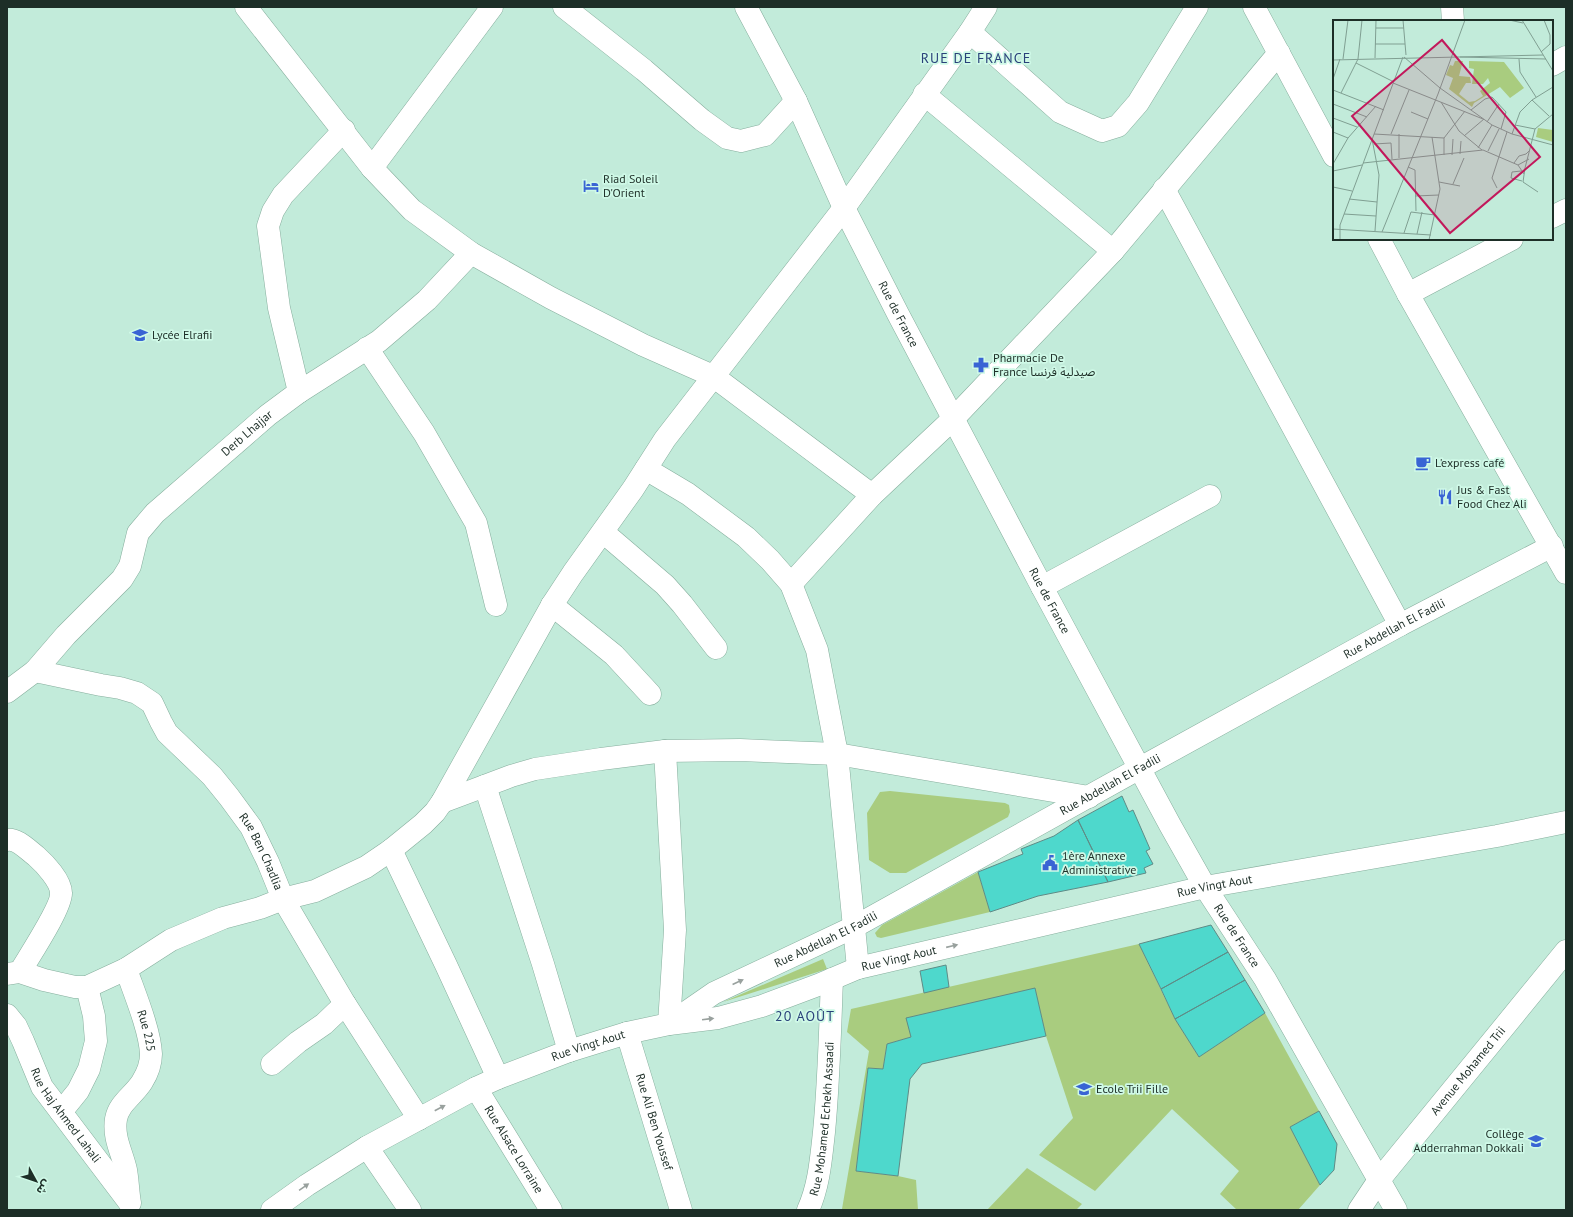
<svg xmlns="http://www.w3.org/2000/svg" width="1573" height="1217" font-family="'PT Sans','Noto Sans Arabic',sans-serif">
<rect width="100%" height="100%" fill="#c2ebda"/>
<!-- green -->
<path fill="#a9cc7f" d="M 890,791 L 1005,803 L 1009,805 L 1010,812 L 1008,817 L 906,873 L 890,873 L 869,860 L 867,813 L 880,792 Z
M 978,872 L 990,912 L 881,938 L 877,937 L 875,933 L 882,925 Z
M 1139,944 L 1175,1019 L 1199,1057 L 1265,1013 L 1319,1111 L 1290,1127 L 1320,1185 L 1298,1210 L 1237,1210 L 1220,1194 L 1239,1171 L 1172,1109 L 1095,1191 L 1039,1155 L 1073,1118 L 1046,1036 L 1035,989 L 907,1018 L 911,1037 L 887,1044 L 883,1069 L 868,1068 L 856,1171 L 898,1176 L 916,1180 L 918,1210 L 840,1210 L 842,1209 L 869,1051 L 847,1032 L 851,1009 Z
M 823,959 L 827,969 L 723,1002 Z
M 1027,1168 L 1082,1204 L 1076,1210 L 987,1210 Z"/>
<!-- building -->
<path fill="#4ed8cc" stroke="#5f8b86" d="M 1122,796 L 1129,812 L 1133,810 L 1150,849 L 1146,851 L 1153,864 L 1144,868 L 1146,873 L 1108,882 L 1078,820 Z
M 1078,820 L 1108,882 L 1038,896 L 990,912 L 978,872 L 1023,854 L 1021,849 L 1054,836 Z
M 1211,925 L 1228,952 L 1161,989 L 1139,944 Z
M 1228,952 L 1245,980 L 1175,1019 L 1161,989 Z
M 946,965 L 949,987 L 924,993 L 920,971 Z
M 1245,980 L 1265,1013 L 1199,1057 L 1175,1019 Z
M 1035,988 L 1046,1036 L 922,1064 L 910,1079 L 898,1176 L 856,1171 L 868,1068 L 883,1069 L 887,1044 L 911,1037 L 906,1018 Z
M 1319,1111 L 1337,1144 L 1334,1170 L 1320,1185 L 1290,1127 Z"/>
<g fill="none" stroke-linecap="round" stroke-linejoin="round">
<defs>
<g id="minor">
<path d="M 246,7 L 372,168 L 412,210 L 471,253 L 551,298 L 643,345 L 713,376 L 872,495"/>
<path d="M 564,7 L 644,70 L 702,120 L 727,138 L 741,141 L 765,135 L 796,101"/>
<path id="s1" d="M 746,7 L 796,101 L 844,208 L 898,314 L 1042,587 L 1170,825 L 1205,887 L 1265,979 L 1396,1210"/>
<path d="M 1254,7 L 1334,156"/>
<path d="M 1452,7 L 1453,21"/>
<path d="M 970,32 L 1060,112 L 1102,131 L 1118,126 L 1138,103 L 1197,7"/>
<path d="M 1552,65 L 1566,57"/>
<path d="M 924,94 L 1113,251"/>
<path d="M 372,168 L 492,7"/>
<path d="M 1164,189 L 1400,625"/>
<path d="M 1552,217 L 1566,210"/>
<path d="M 1379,239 L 1408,294 L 1566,573"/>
<path d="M 1408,294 L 1512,239"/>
<path d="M 367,348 L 424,433 L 476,523 L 496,605"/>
<path d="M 299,392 L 379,341 L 427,300 L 471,253"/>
<path d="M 646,469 L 688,494 L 746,537 L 770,560 L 791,584 L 817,650 L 837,754 L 858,968"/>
<path d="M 603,532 L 665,585 L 682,604 L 716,648"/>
<path d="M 791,584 L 872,495 L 954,418 L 1113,251 L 1279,53"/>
<path d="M 1042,587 L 1210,496"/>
<path d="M 552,605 L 614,655 L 650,694"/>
<path id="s2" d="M 35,671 L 101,685 L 120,688 L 137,693 L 152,703 L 161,722 L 167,733 L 212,776 L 229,797 L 251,827 L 268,862 L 283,899 L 345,1004 L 419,1119"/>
<path id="s3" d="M 7,692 L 35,671 L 66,635 L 122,579 L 130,566 L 138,533 L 155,513 L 268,415 L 299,392 L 279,308 L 268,226 L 273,211 L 283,195 L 344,130"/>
<path d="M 665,751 L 675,930 L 669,1024"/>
<path d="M 485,786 L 543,964 L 569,1051"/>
<path d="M 442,802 L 511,776 L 535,769 L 601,759 L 665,751 L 740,750 L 837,754 L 1089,797"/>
<path d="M 7,840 C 17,838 28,850 36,856 C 45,864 61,881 61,893 C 62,907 28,958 20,972"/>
<path d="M 391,850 L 446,965 L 498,1078"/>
<path id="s4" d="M 126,969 C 134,992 150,1030 151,1054 C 151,1064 147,1074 142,1082 C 133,1096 119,1103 116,1119 C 113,1138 122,1152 126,1170 C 128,1181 128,1192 130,1203"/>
<path d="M 7,974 L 20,972 L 44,980 L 75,987 L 87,987 L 126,969 L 171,940 L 223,918 L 260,908 L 283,899 L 315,891 L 366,867 L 391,850 L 423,824 L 435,812 L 442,802 L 552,605 L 573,573 L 633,489 L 665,439 L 844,208 L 970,32 L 986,7"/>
<path id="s5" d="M 7,1015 L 16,1026 L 23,1041 L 42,1087 L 129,1202"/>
<path id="s6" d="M 672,1022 L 714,993 L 854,927 L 1140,768 L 1400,625 L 1552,546"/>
<path id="s7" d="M 627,1033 L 681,1210"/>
<path d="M 272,1064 L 298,1042 L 324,1024 L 345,1004"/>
<path id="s8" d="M 476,1088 L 551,1210"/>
<path d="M 61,1112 L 78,1091 L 89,1069 L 96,1041 L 94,1016 L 87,987"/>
<path d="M 367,1147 L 410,1210"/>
<path id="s9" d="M 272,1210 L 307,1185 L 367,1147 L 476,1088 L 498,1078 L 569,1051 L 627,1033 L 669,1024 L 718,1018 L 762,1006 L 818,985 L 858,968 L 1205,887 L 1497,836 L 1566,822"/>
<path id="s10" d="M 808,1210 C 819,1186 821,1159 824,1132 C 829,1081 830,1030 832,979"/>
<path id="s11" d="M 1359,1210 L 1379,1180 L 1566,951"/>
</g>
</defs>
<!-- minor casing -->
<use href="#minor" stroke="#86ae9d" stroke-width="23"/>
<!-- minor -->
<use href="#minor" stroke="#fff" stroke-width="22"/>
</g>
<!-- one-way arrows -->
<defs><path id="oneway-solid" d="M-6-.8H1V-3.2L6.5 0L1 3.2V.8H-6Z"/></defs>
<g fill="#99a19e">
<use href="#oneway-solid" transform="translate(952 946) rotate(-13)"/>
<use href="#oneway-solid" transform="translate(738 982) rotate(-25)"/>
<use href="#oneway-solid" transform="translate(708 1019) rotate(-7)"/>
<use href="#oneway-solid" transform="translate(440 1108) rotate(-28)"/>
<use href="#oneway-solid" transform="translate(304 1187) rotate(-35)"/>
</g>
<!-- icons -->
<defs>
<symbol id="hotel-bare" viewBox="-9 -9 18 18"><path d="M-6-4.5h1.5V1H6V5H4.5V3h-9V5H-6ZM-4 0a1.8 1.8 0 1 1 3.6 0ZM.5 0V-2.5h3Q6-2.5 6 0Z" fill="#3964d4" stroke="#cff9e7" stroke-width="2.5" paint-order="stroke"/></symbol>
<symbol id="school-bare" viewBox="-9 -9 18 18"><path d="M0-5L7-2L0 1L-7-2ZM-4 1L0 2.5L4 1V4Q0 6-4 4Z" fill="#3964d4" stroke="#cff9e7" stroke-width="2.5" paint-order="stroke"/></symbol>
<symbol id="pharmacy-bare" viewBox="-9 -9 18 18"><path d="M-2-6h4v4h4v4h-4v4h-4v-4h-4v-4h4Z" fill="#3964d4" stroke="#cff9e7" stroke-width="2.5" paint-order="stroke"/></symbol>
<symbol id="cafe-bare" viewBox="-9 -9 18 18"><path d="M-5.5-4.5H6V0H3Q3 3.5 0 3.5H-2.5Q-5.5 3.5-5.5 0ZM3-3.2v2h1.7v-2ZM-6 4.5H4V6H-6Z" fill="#3964d4" stroke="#cff9e7" stroke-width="2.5" paint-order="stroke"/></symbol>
<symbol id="restaurant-bare" viewBox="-9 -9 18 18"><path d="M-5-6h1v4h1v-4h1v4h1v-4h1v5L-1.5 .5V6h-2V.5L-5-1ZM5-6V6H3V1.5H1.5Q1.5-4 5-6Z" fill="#3964d4" stroke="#cff9e7" stroke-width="2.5" paint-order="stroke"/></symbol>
<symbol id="civic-bare" viewBox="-9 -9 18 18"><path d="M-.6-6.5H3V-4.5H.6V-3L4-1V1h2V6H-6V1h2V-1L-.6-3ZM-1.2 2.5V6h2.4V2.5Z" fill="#3964d4" stroke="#cff9e7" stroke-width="2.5" paint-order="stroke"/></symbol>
</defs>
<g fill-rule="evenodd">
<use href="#hotel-bare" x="580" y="175" width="22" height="22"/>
<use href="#school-bare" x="129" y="324" width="22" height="22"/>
<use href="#pharmacy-bare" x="970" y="354" width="22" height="22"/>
<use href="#cafe-bare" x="1412" y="452" width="22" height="22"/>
<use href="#restaurant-bare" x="1434" y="486" width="22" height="22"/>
<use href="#civic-bare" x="1039" y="852" width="22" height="22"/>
<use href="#school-bare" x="1073" y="1078" width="22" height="22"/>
<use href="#school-bare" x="1525" y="1130" width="22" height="22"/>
</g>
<g text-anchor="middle" stroke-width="3.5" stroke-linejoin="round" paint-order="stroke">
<!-- poi labels -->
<g font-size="12" fill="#1d2e27" stroke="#cff9e7" text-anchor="start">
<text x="603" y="183">Riad Soleil<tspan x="603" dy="14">D'Orient</tspan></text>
<text x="152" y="339">Lycée Elrafii</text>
<text x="993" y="362">Pharmacie De<tspan x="993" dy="14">France صيدلية فرنسا</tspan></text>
<text x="1435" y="467">L'express café</text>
<text x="1457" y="494">Jus &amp; Fast<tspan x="1457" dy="14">Food Chez Ali</tspan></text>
<text x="1062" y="860">1ère Annexe<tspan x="1062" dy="14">Administrative</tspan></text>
<text x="1096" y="1093">Ecole Trii Fille</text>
<text x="1524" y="1138" text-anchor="end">Collège<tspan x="1524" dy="14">Adderrahman Dokkali</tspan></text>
</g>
<!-- street labels -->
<g font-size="12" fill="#1d2e27" stroke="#cff9e7">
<text dy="4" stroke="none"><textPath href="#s1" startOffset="343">Rue de France</textPath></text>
<text dy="4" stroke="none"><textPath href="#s3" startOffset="359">Derb Lhajjar</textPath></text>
<text dy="4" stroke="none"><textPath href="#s1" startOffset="667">Rue de France</textPath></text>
<text dy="4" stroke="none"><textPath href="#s6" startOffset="823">Rue Abdellah El Fadili</textPath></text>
<text dy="4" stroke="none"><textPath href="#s6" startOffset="499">Rue Abdellah El Fadili</textPath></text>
<text dy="4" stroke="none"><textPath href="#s2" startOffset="309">Rue Ben Chadlia</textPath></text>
<text dy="4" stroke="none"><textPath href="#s9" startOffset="1006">Rue Vingt Aout</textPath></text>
<text dy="4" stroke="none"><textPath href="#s1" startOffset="1051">Rue de France</textPath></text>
<text dy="4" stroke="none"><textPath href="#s6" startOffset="175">Rue Abdellah El Fadili</textPath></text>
<text dy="4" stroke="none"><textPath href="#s9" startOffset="682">Rue Vingt Aout</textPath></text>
<text dy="4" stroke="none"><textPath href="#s4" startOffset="65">Rue 225</textPath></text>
<text dy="4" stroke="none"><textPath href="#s9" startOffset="358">Rue Vingt Aout</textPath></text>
<text dy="4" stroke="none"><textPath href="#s11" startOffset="177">Avenue Mohamed Trii</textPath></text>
<text dy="4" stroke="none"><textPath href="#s5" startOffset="117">Rue Haj Ahmed Lahali</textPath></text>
<text dy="4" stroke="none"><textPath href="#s10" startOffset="93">Rue Mohamed Echekh Assaadi</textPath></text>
<text dy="4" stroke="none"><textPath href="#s7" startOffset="93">Rue Ali Ben Youssef</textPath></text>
<text dy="4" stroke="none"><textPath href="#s8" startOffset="72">Rue Alsace Lorraine</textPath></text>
</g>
<!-- quarter labels -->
<g font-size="14" letter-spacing="1" fill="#2a417a" stroke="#cff9e7">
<text x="976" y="63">RUE DE FRANCE</text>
<text x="805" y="1021">20 AOÛT</text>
</g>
</g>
<!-- overview -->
<g transform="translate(1333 20)">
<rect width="220" height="220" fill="#c2ebda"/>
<path d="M 122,41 L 130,41 L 126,56 L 137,57 L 138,63 L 133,63 L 126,74 L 136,82 L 142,81 L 150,76 L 147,71 L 157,63 L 155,58 L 150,64 L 139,64 L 141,49 L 136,48 L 136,41 L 171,42 L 191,68 L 177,78 L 167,67 L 141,83 L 139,87 L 116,69 L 120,58 L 113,55 L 117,45 L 120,46 ZM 205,108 L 220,110 L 220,122 L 203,117 Z" fill="#a9cc7f"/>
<path fill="none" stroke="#809f92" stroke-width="1" d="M 70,0 L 73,35M 176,0 L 190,3M 189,0 L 220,51M 43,8 L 71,8M 42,24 L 72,24M 208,32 L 217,24 L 217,15 L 211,0M 71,37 L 107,68 L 159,105 L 179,114 L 220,125M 127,37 L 213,39M 42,38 L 43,0M 10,39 L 15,0M 186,39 L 187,52 L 203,77M 0,40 L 210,35M 23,43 L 61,62M 0,59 L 7,39M 60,63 L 150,99M 0,70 L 51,90M 8,73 L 25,39 L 29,0M 199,80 L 216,96M 108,82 L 126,111 L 149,130M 0,84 L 34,97M 138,90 L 152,79 L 159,77 L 173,92 L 168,109M 78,92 L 95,99M 0,98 L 24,107M 154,102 L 166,84M 182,105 L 202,109M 0,112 L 15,118M 41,114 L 111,118M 58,114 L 76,70M 66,114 L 66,138M 179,114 L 187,92 L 199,80 L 220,67M 131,116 L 151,99M 39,119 L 46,155 L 42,211M 41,124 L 58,123 L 59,139M 145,128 L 159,105M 155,131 L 166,109M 127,134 L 128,121M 111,135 L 111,118 L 132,91M 119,135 L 120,119M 30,143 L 150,130 L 185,145 L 191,154M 181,143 L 186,136 L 193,134 L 197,130M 0,144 L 15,118 L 43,86M 185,145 L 196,139M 75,147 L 82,150 L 83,191M 0,151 L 29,145M 188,151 L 179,152 L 178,158 L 189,161M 106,162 L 127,166M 120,164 L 131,138M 0,167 L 19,171M 164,168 L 159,158 L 174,112M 205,172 L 190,162 L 192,148 L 202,109 L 220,94M 82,176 L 106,175M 16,179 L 44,182M 11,194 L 43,196M 0,209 L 98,215M 49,212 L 105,74 L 132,0M 71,213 L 78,192 L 102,195M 84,214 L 89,192M 7,220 L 7,205 L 70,37M 96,220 L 107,169 L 99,117"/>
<path fill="#c2185b" fill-opacity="0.15" stroke="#c2185b" stroke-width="2" d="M 109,20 L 207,137 L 117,213 L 19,96 Z"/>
<rect width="220" height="220" fill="none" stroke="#1d2e27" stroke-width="2"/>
</g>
<!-- border -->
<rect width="1573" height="1217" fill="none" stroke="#1d2e27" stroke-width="16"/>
<!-- north arrow -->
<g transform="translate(36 1181) rotate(130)" stroke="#cff9e7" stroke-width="3" paint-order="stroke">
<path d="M0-3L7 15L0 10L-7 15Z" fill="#1d2e27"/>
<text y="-6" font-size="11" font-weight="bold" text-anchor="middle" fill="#1d2e27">ش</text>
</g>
</svg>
